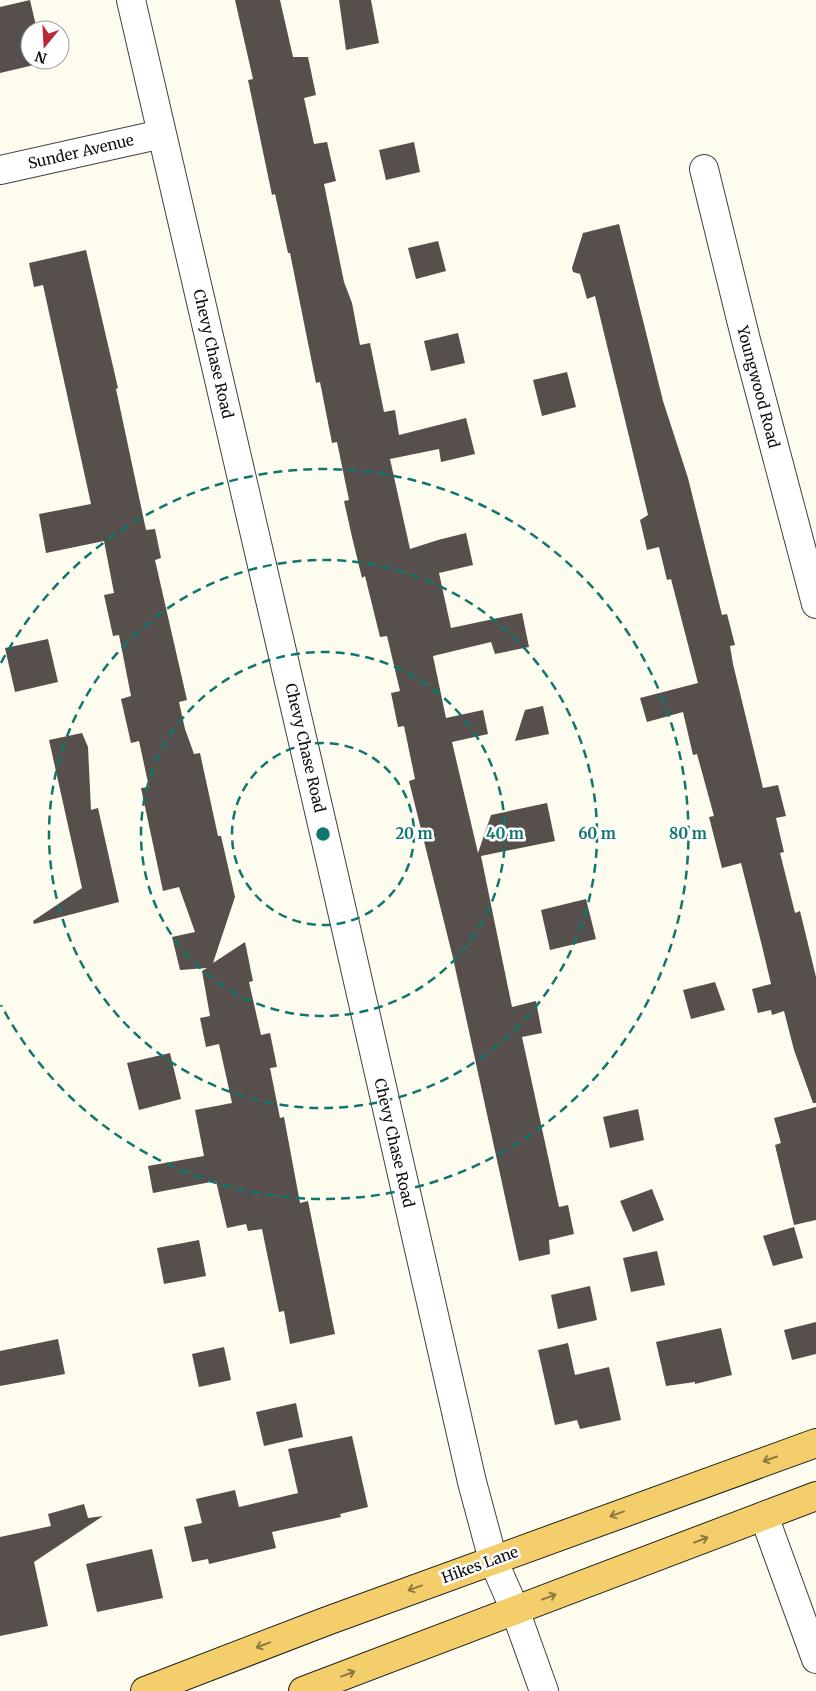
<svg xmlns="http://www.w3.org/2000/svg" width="816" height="1691" font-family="Merriweather,serif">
<rect width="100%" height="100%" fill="#fefbef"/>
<!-- building -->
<path fill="#564f4b" d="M 30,0 L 37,30 L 30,30 L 30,60 L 37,60 L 38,64 L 0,73 L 0,7 Z
M 235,0 L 280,0 L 293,57 L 308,57 L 316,95 L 304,98 L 314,144 L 327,142 L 336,181 L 324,184 L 344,282 L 352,303 L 360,345 L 370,343 L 384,412 L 395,410 L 399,435 L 466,418 L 475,454 L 441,462 L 439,449 L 390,459 L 410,549 L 438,540 L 466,533 L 473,565 L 439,573 L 451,628 L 522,613 L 529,647 L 495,654 L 491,642 L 433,656 L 446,718 L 483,710 L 488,734 L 452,742 L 478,853 L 491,815 L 547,803 L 555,841 L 481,856 L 512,1007 L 536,1001 L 542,1033 L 522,1037 L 559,1207 L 568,1205 L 574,1234 L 549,1240 L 550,1254 L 519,1261 L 453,958 L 409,781 L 415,779 L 404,726 L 398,727 L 391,693 L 400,691 L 387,636 L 380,637 L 365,576 L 362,578 L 352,537 L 344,501 L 349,500 L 337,442 L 332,443 L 320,382 L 316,383 L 290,253 L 288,253 L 275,194 L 272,195 L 248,80 L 253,79 Z
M 339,0 L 371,0 L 379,43 L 346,50 Z
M 414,142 L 420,172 L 386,180 L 379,150 Z
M 619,224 L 663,401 L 688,478 L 722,615 L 727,614 L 735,645 L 730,646 L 733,664 L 763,788 L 778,785 L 786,816 L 776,818 L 784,852 L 780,853 L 795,913 L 800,911 L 816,977 L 816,1103 L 813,1103 L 794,1050 L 784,1011 L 772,1015 L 771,1010 L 758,1013 L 752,989 L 771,984 L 762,946 L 741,863 L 722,868 L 709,817 L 714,816 L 697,754 L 693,755 L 683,712 L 647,722 L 640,698 L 698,683 L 671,579 L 667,580 L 659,547 L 647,550 L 640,520 L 648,515 L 595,296 L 587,299 L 580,274 L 573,272 L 572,268 L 583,233 Z
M 438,241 L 446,271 L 416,279 L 408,248 Z
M 86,250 L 118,388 L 116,389 L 146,530 L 155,529 L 161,558 L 155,560 L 187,700 L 179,702 L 185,729 L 194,754 L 200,753 L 218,836 L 221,836 L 235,897 L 213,963 L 245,942 L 253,981 L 249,982 L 261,1035 L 270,1033 L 277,1067 L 270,1068 L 280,1118 L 284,1117 L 300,1203 L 308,1201 L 335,1334 L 290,1344 L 284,1311 L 279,1312 L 262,1229 L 248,1231 L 246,1224 L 227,1228 L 216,1181 L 153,1193 L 148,1166 L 204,1156 L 195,1110 L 232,1103 L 219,1044 L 206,1047 L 200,1018 L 210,1016 L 202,971 L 207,968 L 180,970 L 172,937 L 195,932 L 179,887 L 163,891 L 141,788 L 149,787 L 139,741 L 131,743 L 121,699 L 131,696 L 119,635 L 113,636 L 104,595 L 114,593 L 104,541 L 46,553 L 39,514 L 91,504 L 43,285 L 34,287 L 29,263 Z
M 458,333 L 465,363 L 431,371 L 424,341 Z
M 567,372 L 576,407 L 542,416 L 533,380 Z
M 48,639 L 58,682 L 15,692 L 5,648 Z
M 543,706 L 549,734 L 515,741 L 525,710 Z
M 82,733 L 88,747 L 91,810 L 98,808 L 119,902 L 34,924 L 33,921 L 82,888 L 49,740 Z
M 586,899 L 596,939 L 550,950 L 541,910 Z
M 715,982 L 725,1010 L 691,1019 L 683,990 Z
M 170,1053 L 181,1099 L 139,1110 L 127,1063 Z
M 816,1107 L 816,1220 L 794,1225 L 775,1145 L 781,1143 L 774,1118 Z
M 638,1109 L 644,1140 L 610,1148 L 603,1117 Z
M 652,1189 L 664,1220 L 633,1232 L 620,1201 Z
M 794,1227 L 803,1258 L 773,1266 L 763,1236 Z
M 199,1240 L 206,1276 L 164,1284 L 157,1248 Z
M 657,1251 L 665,1285 L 631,1292 L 623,1258 Z
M 590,1286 L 597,1320 L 558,1329 L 551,1295 Z
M 816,1322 L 816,1354 L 792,1360 L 784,1330 Z
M 721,1328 L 732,1375 L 695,1384 L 695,1382 L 666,1386 L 656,1342 Z
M 58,1339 L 65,1374 L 0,1386 L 0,1351 Z
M 568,1343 L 575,1375 L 609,1367 L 621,1420 L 580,1429 L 577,1420 L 555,1425 L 538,1350 Z
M 224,1347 L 231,1380 L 199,1387 L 192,1354 Z
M 296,1403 L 303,1437 L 264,1446 L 256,1412 Z
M 352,1436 L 368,1507 L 340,1514 L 341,1517 L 272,1532 L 276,1548 L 209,1564 L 208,1559 L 192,1562 L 184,1527 L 202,1523 L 196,1499 L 235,1490 L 239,1507 L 298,1493 L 288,1449 Z
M 84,1504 L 88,1518 L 103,1516 L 34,1562 L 48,1626 L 0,1636 L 0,1537 L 51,1526 L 48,1514 Z
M 152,1549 L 163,1598 L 97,1612 L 86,1564 Z"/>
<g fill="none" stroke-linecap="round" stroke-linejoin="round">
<defs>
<path id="minor" d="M 131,0 L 335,880 L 472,1482 L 493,1560 L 515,1610 L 544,1691
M 704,169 L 746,340 L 816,604
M 0,170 L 162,134
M 764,1516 L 816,1659"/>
<path id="major" d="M 145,1691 L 327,1621 L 816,1443
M 303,1691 L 816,1496"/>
</defs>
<!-- minor casing -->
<use href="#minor" stroke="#414141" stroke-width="30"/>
<!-- major casing -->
<use href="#major" stroke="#1f1f1f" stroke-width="30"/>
<!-- minor -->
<use href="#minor" stroke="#fff" stroke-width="28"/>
<!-- major -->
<use href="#major" stroke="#f4ce6a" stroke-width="28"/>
</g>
<!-- one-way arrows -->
<defs><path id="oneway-shaft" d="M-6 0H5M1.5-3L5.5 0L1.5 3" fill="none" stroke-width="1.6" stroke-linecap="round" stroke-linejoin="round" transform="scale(1.25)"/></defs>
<g stroke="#8c7841">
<use href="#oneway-shaft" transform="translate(770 1459) rotate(161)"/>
<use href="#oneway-shaft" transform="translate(617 1514) rotate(160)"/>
<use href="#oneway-shaft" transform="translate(701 1540) rotate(-21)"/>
<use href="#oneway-shaft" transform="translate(415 1588) rotate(160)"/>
<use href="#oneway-shaft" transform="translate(549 1597) rotate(-21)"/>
<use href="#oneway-shaft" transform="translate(263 1645) rotate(159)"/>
<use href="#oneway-shaft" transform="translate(348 1674) rotate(-21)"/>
</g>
<!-- distance rings -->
<g fill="none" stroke="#0f766e" stroke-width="2.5" stroke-dasharray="9 6">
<circle cx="323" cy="834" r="91"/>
<circle cx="323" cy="834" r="182"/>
<circle cx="323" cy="834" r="274"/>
<path d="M1 663A365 365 0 1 1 1 1005"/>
</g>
<g text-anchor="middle" stroke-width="5" stroke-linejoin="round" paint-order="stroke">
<!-- street labels -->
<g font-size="15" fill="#0e0e0e" stroke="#fff">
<text transform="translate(81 152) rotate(-13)" y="5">Sunder Avenue</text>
<text transform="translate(213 354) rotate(77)" y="5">Chevy Chase Road</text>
<text transform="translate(758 387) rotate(75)" y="5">Youngwood Road</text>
<text transform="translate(305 748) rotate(77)" y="5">Chevy Chase Road</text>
<text transform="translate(394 1143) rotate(77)" y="5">Chevy Chase Road</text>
<text transform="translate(480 1565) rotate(-20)" y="5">Hikes Lane</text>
</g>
</g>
<circle cx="323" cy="834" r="8" fill="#0f766e" stroke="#fff" stroke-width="2.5"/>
<g font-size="15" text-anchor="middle" font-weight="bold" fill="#0f766e" stroke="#fff" stroke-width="5" stroke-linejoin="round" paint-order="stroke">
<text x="414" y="839">20 m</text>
<text x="505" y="839">40 m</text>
<text x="597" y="839">60 m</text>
<text x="688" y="839">80 m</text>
</g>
<!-- north arrow -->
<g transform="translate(45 45) rotate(198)"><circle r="24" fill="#ffffff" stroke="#9f9f9f"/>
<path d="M0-4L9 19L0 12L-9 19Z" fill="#ba2a35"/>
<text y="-8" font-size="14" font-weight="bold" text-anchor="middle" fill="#0e0e0e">N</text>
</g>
</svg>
